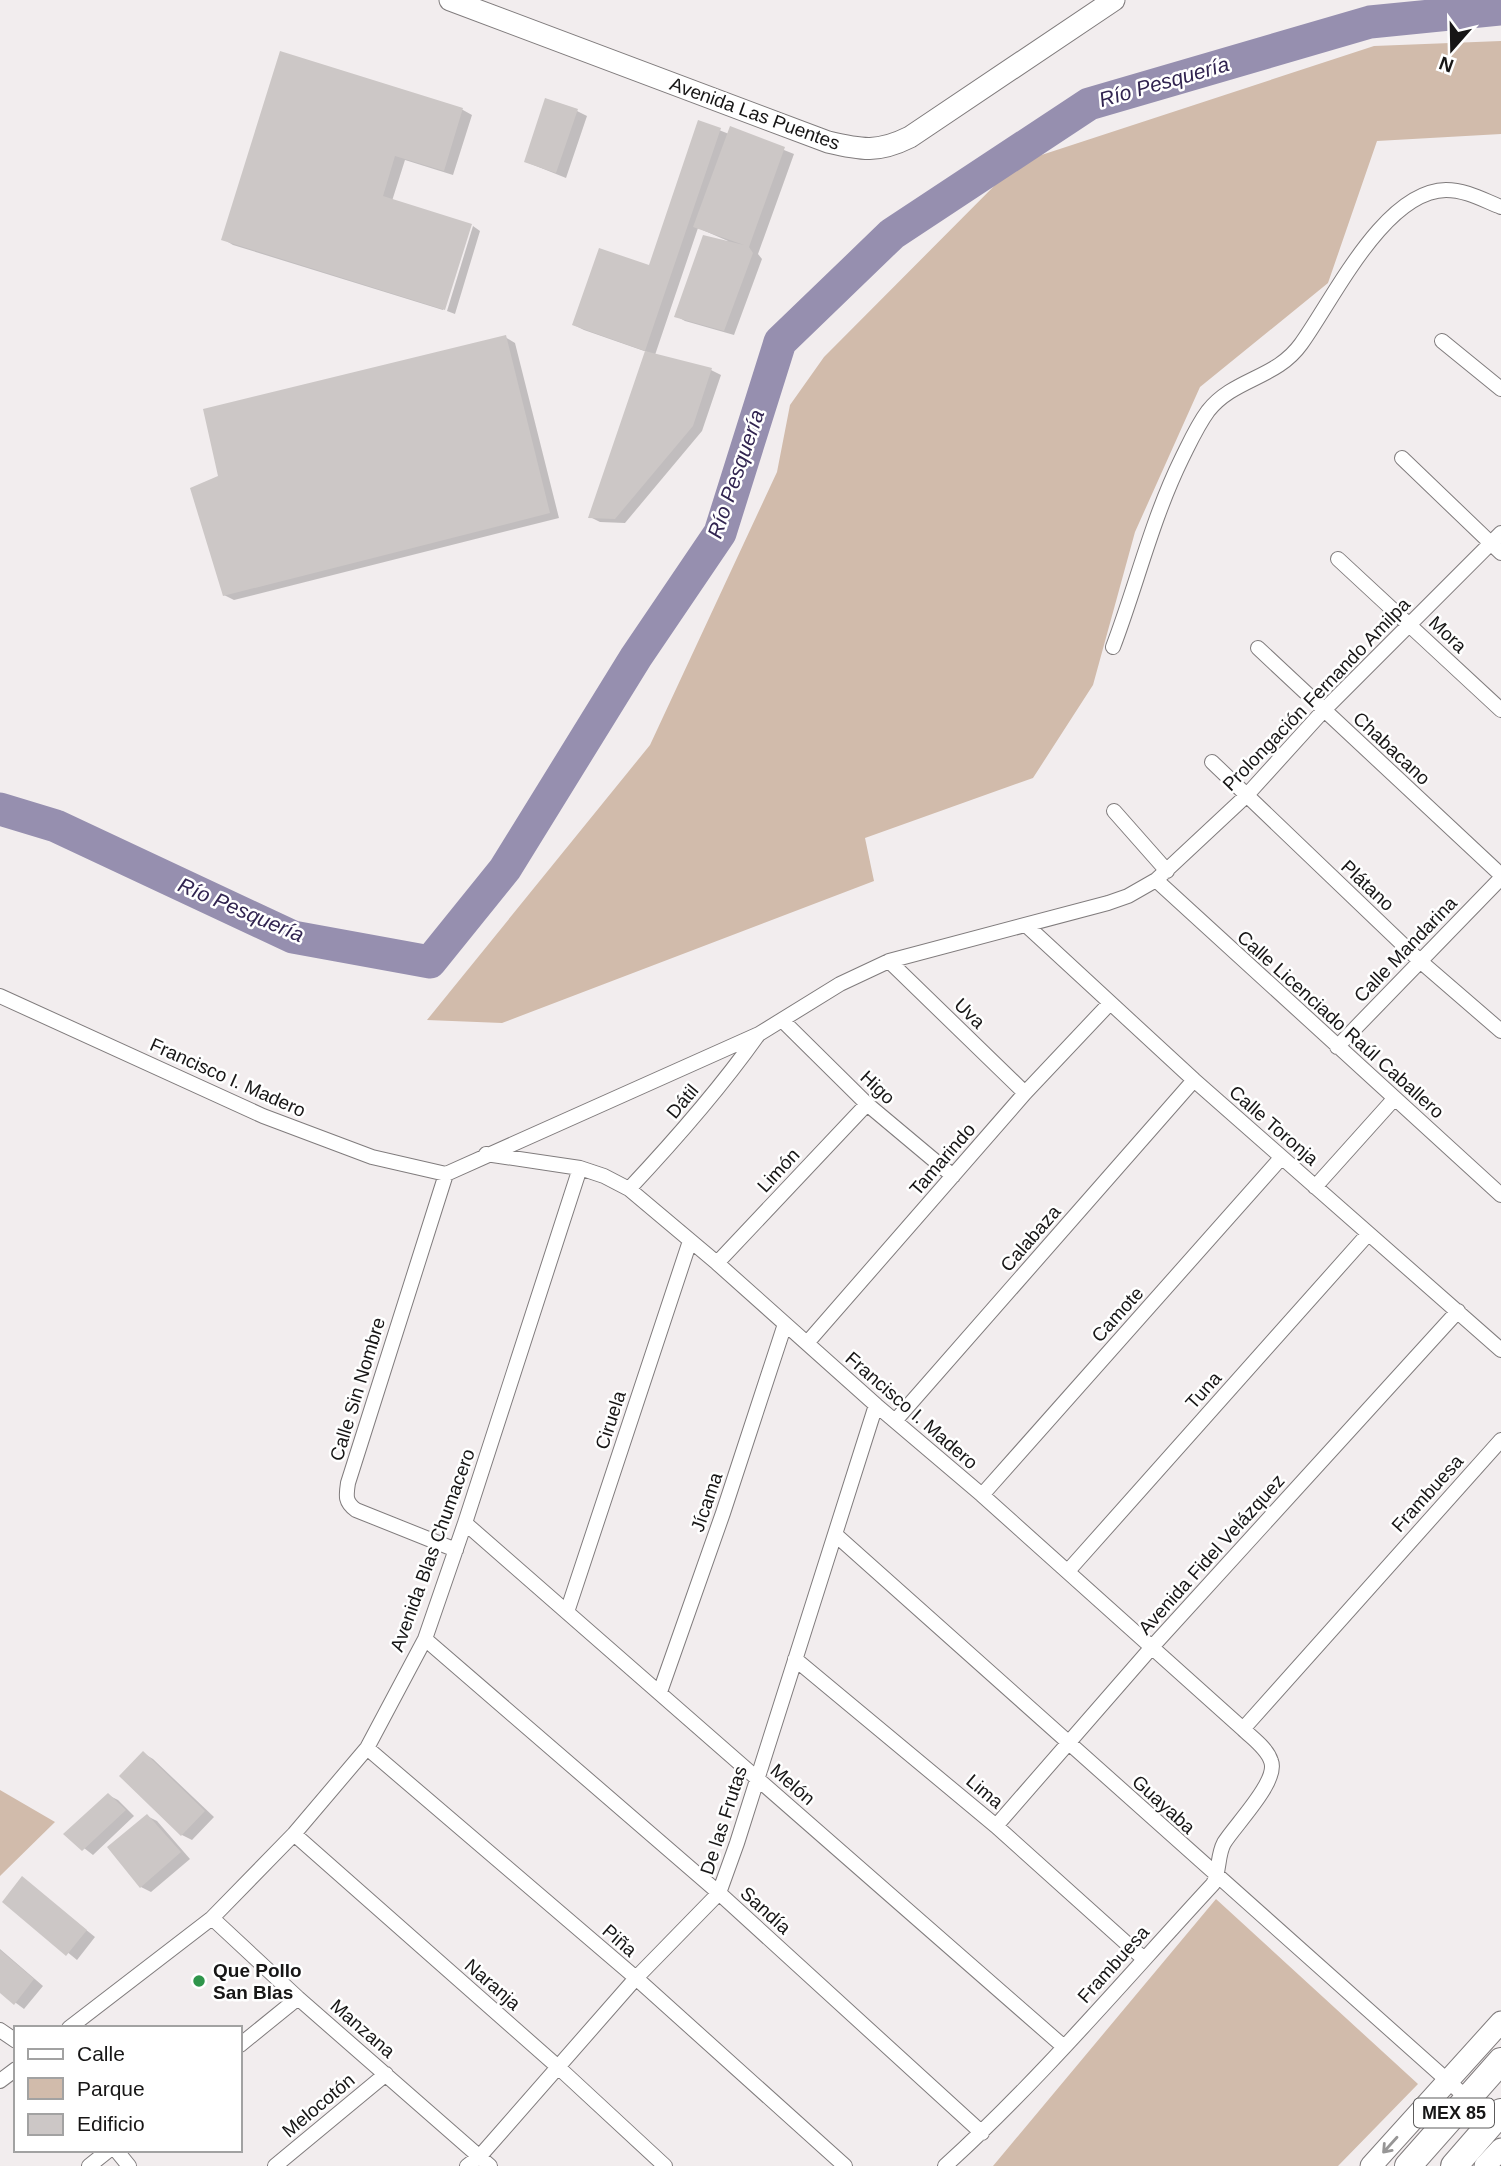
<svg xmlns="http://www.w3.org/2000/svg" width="1501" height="2166" font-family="Helvetica,sans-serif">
<rect width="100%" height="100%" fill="#f2edee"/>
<!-- green -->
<path fill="#d1bbab" d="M 1501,41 L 1501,134 L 1377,141 L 1328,283 L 1200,387 L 1135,532 L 1093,685 L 1033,778 L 865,838 L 874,881 L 502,1023 L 427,1020 L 650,745 L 777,472 L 790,405 L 824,357 L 1017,163 L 1374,46 Z
M 0,1790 L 55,1822 L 0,1876 Z
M 1216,1899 L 1418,2084 L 1338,2166 L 993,2166 Z"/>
<!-- shadow -->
<path fill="#0003" d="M 281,53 L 463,110 L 472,115 L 453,175 L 405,160 L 392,201 L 469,225 L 443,310 L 233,245 L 223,239 Z
M 577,111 L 587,116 L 566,178 L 526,162 Z
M 699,122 L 729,134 L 731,129 L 794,154 L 758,254 L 762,259 L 734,335 L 685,321 L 676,316 L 728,241 L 698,228 L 655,355 L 711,370 L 721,375 L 702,431 L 625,523 L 600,522 L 590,517 L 647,352 L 584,330 L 574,325 L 650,267 Z
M 473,226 L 480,231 L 455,314 L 447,311 Z
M 505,337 L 515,343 L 559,518 L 234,600 L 224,595 Z
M 143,1753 L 153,1759 L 214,1817 L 192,1840 L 182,1835 Z
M 108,1795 L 118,1800 L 134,1816 L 93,1855 L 66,1834 Z
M 147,1816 L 157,1821 L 190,1859 L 151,1892 L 141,1887 Z
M 23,1879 L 95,1937 L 77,1960 L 5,1901 Z
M 0,1949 L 43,1986 L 24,2009 L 0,1991 Z"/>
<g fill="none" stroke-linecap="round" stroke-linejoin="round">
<!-- river -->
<path stroke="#968faf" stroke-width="33" d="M 0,809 L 56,826 L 293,937 L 430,962 L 505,869 L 636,657 L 720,533 L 780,342 L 892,234 L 1089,104 L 1370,22 L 1501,9"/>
</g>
<!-- building -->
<path fill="#ccc7c6" d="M 280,51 L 463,108 L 444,171 L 395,156 L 383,196 L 472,224 L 445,310 L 221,240 Z
M 545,98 L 578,109 L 556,173 L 524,162 Z
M 698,120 L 721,128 L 645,351 L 572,325 L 599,248 L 649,265 Z
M 730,126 L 785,147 L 749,247 L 753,253 L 724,331 L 674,317 L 703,235 L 744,245 L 693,227 Z
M 506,335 L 550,513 L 223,596 L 190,488 L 218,476 L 203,409 Z
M 645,351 L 712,368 L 693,426 L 615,519 L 588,518 Z
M 143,1751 L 205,1811 L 181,1836 L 119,1776 Z
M 108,1793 L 126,1810 L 82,1851 L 63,1834 Z
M 147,1814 L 181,1852 L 140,1888 L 107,1847 Z
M 22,1876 L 87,1930 L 66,1956 L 2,1902 Z
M 0,1950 L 34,1979 L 14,2005 L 0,1993 Z"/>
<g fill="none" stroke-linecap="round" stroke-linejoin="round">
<defs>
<path id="street" d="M 1442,341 L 1501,389
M 1402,458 L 1501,553
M 1338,559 L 1501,710
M 1113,647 C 1137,584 1152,519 1182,458 C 1190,442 1197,426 1208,411 C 1234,378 1276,379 1301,344 C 1333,300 1384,191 1446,190 C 1466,190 1483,200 1501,207
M 1258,648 L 1501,875
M 1212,762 L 1420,961 L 1501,1031
M 1114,811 L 1167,871
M 1156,880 L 1501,1195
M 1026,925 L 1194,1080 L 1501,1350
M 889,961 L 1025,1093
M 0,996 L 263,1116 L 372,1157 L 446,1174
M 783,1021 L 867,1104 L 953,1176
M 1337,1047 L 1501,878
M 486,1154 L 580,1168 L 604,1176 L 629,1189 L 717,1263 L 876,1405 L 982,1495 L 1243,1729 C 1252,1738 1267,1748 1271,1761 C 1279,1781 1235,1825 1224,1843 C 1217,1856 1220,1871 1213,1884 C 1125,1979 1041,2079 945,2166
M 446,1174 L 759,1034 L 840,984 L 889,961 L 1108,903 L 1128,896 L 1156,880 L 1246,796 L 1324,710 L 1501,533
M 446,1174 L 348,1483 C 346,1496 345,1502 356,1510 L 456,1550
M 1315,1187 L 1394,1099
M 629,1189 C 675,1140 719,1090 758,1035
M 717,1263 L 867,1104
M 807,1343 L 1025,1093 L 1110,1003
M 895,1421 L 1194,1080
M 982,1495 L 1281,1158
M 465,1523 L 1064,2047
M 837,1536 L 1467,2098
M 1068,1571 L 1368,1234
M 567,1612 L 690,1241
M 425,1639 L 719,1893 L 982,2133
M 795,1659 L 996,1826 L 1144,1959
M 660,1692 L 723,1513 L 785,1324
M 1243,1729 L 1501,1440
M 367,1748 L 636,1978 L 845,2166
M 996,1826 L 1152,1647 L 1458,1311
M 294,1834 L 558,2067 L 665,2166
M 212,1918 L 298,1998 L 490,2166
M 69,2028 L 212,1918 L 294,1834 L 367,1748 L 425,1639 L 465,1523 L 580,1168
M 0,2030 L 16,2041
M 240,2045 L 298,1998
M 0,2081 L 16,2069
M 116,2150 L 129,2166
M 89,2166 L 109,2150
M 275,2166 L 386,2074
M 467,2166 L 480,2156 L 636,1978 L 719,1893 L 737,1843 L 876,1405"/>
<path id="secondary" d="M 450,0 L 828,142 C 862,150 878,153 910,137 L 1114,0
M 1371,2166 L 1501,2022
M 1485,2166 L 1501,2149"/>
<path id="highway" d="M 1408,2166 L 1501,2061
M 1454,2166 L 1501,2112"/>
</defs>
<!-- street casing -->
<use href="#street" stroke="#807c7d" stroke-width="16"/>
<!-- secondary casing -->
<use href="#secondary" stroke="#807c7d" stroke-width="23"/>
<!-- highway casing -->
<use href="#highway" stroke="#807c7d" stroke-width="28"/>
<!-- street -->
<use href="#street" stroke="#fff" stroke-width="14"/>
<!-- secondary -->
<use href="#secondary" stroke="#fff" stroke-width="21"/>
<!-- highway -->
<use href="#highway" stroke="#fff" stroke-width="26"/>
</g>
<!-- one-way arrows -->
<defs><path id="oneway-shaft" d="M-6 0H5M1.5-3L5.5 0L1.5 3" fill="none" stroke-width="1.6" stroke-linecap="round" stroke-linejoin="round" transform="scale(1.75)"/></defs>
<use stroke="#979696" href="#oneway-shaft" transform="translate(1390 2145) rotate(132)"/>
<!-- markers -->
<circle fill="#2f954b" stroke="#fff" stroke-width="2.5" cx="199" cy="1981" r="7"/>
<g text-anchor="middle" stroke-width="5" stroke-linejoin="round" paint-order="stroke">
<!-- shield labels -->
<rect fill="#fff" stroke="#5d5c5c" stroke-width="2" x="1414" y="2098.5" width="80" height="29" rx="5"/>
<g font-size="18" font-weight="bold" fill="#171616">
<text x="1454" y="2119">MEX 85</text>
</g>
<!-- street labels -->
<g font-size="19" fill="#171616" stroke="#fff">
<text transform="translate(755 113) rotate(20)" y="7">Avenida Las Puentes</text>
<text transform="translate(1448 634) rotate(43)" y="7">Mora</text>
<text transform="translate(1316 694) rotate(-46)" y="7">Prolongación Fernando Amilpa</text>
<text transform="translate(1392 748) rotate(43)" y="7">Chabacano</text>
<text transform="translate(1368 885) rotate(43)" y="7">Plátano</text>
<text transform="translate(1405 949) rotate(-46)" y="7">Calle Mandarina</text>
<text transform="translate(970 1013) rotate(44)" y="7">Uva</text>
<text transform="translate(1341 1024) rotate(42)" y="7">Calle Licenciado Raúl Caballero</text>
<text transform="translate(228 1077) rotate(24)" y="7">Francisco I. Madero</text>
<text transform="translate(878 1087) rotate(43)" y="7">Higo</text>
<text transform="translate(682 1101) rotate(-50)" y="7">Dátil</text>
<text transform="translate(1274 1125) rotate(41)" y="7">Calle Toronja</text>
<text transform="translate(942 1159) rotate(-49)" y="7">Tamarindo</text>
<text transform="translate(778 1170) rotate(-47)" y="7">Limón</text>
<text transform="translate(1030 1238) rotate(-49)" y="7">Calabaza</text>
<text transform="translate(1117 1314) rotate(-48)" y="7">Camote</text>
<text transform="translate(357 1389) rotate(-73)" y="7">Calle Sin Nombre</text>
<text transform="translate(1203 1390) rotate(-48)" y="7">Tuna</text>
<text transform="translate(912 1410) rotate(41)" y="7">Francisco I. Madero</text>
<text transform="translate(610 1420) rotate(-72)" y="7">Ciruela</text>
<text transform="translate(1427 1493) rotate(-48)" y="7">Frambuesa</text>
<text transform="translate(706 1502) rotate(-71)" y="7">Jícama</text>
<text transform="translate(432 1550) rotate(-70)" y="7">Avenida Blas Chumacero</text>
<text transform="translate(1211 1554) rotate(-48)" y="7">Avenida Fidel Velázquez</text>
<text transform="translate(793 1784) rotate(41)" y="7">Melón</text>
<text transform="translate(985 1791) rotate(40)" y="7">Lima</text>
<text transform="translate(1164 1804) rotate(42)" y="7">Guayaba</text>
<text transform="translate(723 1820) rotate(-72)" y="7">De las Frutas</text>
<text transform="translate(766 1910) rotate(42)" y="7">Sandía</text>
<text transform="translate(620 1940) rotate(41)" y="7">Piña</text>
<text transform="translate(1113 1964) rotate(-48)" y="7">Frambuesa</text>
<text transform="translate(493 1984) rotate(41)" y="7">Naranja</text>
<text transform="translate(363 2028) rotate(41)" y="7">Manzana</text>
<text transform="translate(318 2105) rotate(-40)" y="7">Melocotón</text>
</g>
<!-- poi labels -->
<g font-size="19" font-weight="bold" fill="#171616" stroke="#fff" text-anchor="start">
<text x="213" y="1977">Que Pollo<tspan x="213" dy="22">San Blas</tspan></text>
</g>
<!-- water labels -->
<g font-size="21" font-style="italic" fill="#312450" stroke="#fff">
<text transform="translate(1164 82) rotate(-16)" y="7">Río Pesquería</text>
<text transform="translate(736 474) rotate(-71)" y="7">Río Pesquería</text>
<text transform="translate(241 910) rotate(23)" y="7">Río Pesquería</text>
</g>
</g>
<!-- legend -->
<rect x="14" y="2026" width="228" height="126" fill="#ffffff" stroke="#a2a2a2" stroke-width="2"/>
<rect x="28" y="2049" width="35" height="10" fill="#ffffff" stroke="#a2a2a2" stroke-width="2"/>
<text x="77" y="2061" font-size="21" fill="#171616">Calle</text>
<rect x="28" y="2078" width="35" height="21" fill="#d1bbab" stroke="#a2a2a2" stroke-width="2"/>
<text x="77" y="2096" font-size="21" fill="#171616">Parque</text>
<rect x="28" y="2114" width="35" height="21" fill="#ccc7c6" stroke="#a2a2a2" stroke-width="2"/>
<text x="77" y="2131" font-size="21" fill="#171616">Edificio</text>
<!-- north arrow -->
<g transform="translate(1452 49) rotate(200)" stroke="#ffffff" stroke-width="5" paint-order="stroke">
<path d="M0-5L12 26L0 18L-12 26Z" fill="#171616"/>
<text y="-10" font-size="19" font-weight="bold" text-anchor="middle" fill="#171616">N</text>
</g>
</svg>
